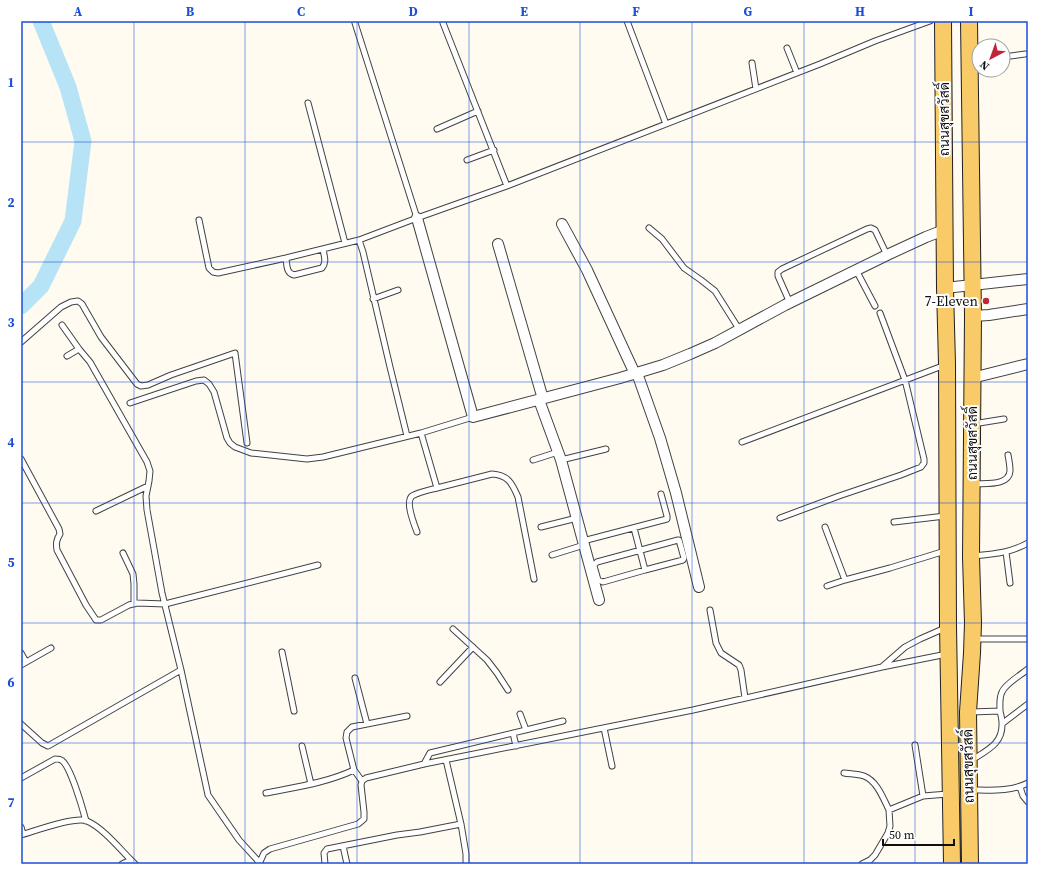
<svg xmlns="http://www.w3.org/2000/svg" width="1049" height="885" font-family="'Source Serif 4',Sarabun,serif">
<rect width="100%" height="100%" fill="#fffbf1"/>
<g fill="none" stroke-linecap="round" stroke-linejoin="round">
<!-- river -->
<path stroke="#b6e3f6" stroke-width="17" d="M 21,306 L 41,286 L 73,221 L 83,141 L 68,87 L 41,21"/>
<defs>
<path id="lane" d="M 627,21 L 666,124
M 355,23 L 417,218
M 443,23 L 507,186
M 787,48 L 797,73
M 1003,57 L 1025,54
M 752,63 L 756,89
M 308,103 L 345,243
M 437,129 L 478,111
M 467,160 L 494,150
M 199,220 L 209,268 L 213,272 L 218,273 L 286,258 L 359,240
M 649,228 L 662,239 L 684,268 L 701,280 L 715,291 L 739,329
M 286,258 C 287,265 286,273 294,275 L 322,268 C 327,262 324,256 323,249
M 856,270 L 875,306
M 373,299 L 398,290
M 790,303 L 778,276 L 778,272 L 782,269 L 867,229 L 871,228 L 875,230 L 887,255
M 62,325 L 79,349
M 21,342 L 61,307 L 71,302 L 78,301 L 82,304 L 101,337 L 137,384 L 141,386 L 148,385 L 171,375 L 235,353 L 247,443
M 67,356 L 79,349 L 90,362 L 147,462 L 150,471 L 149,481 L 146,496 L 147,510 L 162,593 L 181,670 L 208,795 L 239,840 L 260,863
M 130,403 L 196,381 L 204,380 L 209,384 L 214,392 L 227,438 L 230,443 L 235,447 L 251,453 L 307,459 L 323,457 L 421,433 L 473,417
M 973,424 L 1004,419
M 421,433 L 437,488 L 492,474 C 508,475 512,483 518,497 L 534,579
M 407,436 L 390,367 L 363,252 L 359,240 L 417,218 L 507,186 L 820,64 L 875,41 L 930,21
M 742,442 L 945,365
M 21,459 L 59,529 L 60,534 C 56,540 56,544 57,550 L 86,605 L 96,620 L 101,620 L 129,605 L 137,603 L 165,604 L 318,565
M 533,460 L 558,452
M 561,460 L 606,449
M 974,484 C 986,483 1009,486 1010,471 C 1010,466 1009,460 1008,455
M 96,511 L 148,486
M 780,518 L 839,496 L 901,475 L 921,467 L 924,463 L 924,459 L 905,380 L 880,313
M 894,522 L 945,516
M 541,527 L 577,518
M 825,527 L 845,580 L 890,568 L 945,551
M 634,528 L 645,570 L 683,560 L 684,558 L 679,540 L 678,540 L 597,562 L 595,564 L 594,566 L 598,580 L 603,582 L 645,570
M 417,532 C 414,524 405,502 412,496 C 419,492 429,490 437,488
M 583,541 L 667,519 L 667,516 L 661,494
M 1006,552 L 1010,583
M 123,553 L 133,574 L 134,584 L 134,604
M 552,555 L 584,545
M 973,556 C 993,554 1010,553 1028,543
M 827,586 L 845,580
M 710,610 L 716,643 L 721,653 L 739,665 L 741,670 L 745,698
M 453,629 L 487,660 L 497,673 L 508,690
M 975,639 L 1028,639
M 282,652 L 294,711
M 21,653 L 26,662
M 21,665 L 51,648
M 883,666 L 905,647 L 920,639 L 945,628
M 355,678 L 367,724
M 440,682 L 473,647
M 1000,711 C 1000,705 999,698 1002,692 C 1005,684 1021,675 1028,669
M 971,712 L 1000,711 C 1001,715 1002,719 1002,723 C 1003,744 987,750 972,760
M 520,714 L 526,730
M 1003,723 L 1028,704
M 21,724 L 42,743 L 48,746 L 181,670
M 604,728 L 612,766
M 513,733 L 516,746
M 915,745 L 923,796
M 302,746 L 311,784
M 446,760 L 461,824 L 466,854 L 466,864
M 424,764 L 430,753 L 563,721
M 844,773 C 850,774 858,774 864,776 C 877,781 883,798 889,810
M 21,778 L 55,759 C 56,759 60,759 61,760 C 70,764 83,810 86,821
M 362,781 L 354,770 L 346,738 L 347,732 L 352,727 L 407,716
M 1020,787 L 1023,796 L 1028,802
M 970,790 C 990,790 1010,792 1028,783
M 266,793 C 296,787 326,783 354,770
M 21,827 L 23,834
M 21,835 C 35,831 75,816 87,821 C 103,828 119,848 131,860
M 343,846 L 347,864
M 122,864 L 131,860 L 135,864
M 259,864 L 264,853 L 270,849 L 358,824 L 364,819 L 364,812 L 361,785 L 362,781 L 366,778 L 424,764 L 693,710 L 882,667 L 947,654
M 325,864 L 324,853 L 327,849 L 397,835 L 420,832 L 461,824
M 862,864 L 870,860 L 875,855 L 888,833 L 890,826 L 889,810 L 923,796 L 948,794"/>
<path id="street" d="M 417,218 L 473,417 L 620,378 L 663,365 L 690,354 L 715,343 L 785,305 L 887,255 L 926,237 L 944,230
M 562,224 L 587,270 L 635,374
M 498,244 L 543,399
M 945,288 L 1028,279
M 973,316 L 989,315 L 1028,309
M 637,373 L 660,438 L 676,493 L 699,587
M 972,378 L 1028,364
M 539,400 L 561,460 L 599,600"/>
<path id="primary" d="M 943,21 L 945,288 L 947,364 L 948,626 L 952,864
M 969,21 L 973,316 L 971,557 L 973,623 L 972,653 L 968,712 L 970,864"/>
</defs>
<!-- lane casing -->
<use href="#lane" stroke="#424242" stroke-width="7"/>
<!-- street casing -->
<use href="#street" stroke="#424242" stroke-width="12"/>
<!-- primary casing -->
<use href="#primary" stroke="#202020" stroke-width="18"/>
<!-- lane -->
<use href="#lane" stroke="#fff" stroke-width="5"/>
<!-- street -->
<use href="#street" stroke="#fff" stroke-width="10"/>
<!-- primary -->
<use href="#primary" stroke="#f9cb68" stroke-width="16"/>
</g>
<!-- grid -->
<path fill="none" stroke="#1d4ed8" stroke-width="1" stroke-opacity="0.55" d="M 134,21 L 134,864M 245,21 L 245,864M 357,21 L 357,864M 469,21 L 469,864M 580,21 L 580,864M 692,21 L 692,864M 804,21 L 804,864M 915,21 L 915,864M 21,142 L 1028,142M 21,262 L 1028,262M 21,382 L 1028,382M 21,503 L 1028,503M 21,623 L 1028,623M 21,743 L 1028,743"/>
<!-- markers -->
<circle fill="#c12638" stroke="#fff" stroke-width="1.5" cx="986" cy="301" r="4"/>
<g text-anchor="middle" stroke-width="4" stroke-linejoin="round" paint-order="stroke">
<!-- street labels -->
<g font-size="14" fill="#0f0f0f" stroke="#fff">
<text transform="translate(944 119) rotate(-90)" y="5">ถนนสุขสวัสดิ์</text>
<text transform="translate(972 443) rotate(-90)" y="5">ถนนสุขสวัสดิ์</text>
<text transform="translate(968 766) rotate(-91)" y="5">ถนนสุขสวัสดิ์</text>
</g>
<!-- poi labels -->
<g font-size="14" fill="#0f0f0f" stroke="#fff" text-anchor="end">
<text x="978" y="306">7-Eleven</text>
</g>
</g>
<!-- border -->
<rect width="1049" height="885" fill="none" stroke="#ffffff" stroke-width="44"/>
<!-- north arrow -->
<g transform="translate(991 58) rotate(221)"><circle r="19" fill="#ffffff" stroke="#9f9f9f"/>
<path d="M0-3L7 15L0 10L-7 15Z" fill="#c12638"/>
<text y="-6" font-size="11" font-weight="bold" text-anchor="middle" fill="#0f0f0f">N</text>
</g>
<!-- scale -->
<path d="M883 839v6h71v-6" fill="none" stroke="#0f0f0f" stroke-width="2"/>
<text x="889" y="839" font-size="12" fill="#0f0f0f" stroke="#ffffff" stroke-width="3" paint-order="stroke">50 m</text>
<rect x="22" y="22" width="1005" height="841" fill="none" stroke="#1d4ed8" stroke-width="1.5"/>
<g font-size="13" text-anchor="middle" font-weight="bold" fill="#1d4ed8">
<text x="78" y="16">A</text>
<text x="190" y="16">B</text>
<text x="301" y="16">C</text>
<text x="413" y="16">D</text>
<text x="524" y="16">E</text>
<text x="636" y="16">F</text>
<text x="748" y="16">G</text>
<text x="860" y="16">H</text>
<text x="971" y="16">I</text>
<text x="11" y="87">1</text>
<text x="11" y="207">2</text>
<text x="11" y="327">3</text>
<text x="11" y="447">4</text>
<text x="11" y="567">5</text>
<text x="11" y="687">6</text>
<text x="11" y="807">7</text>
</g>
</svg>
